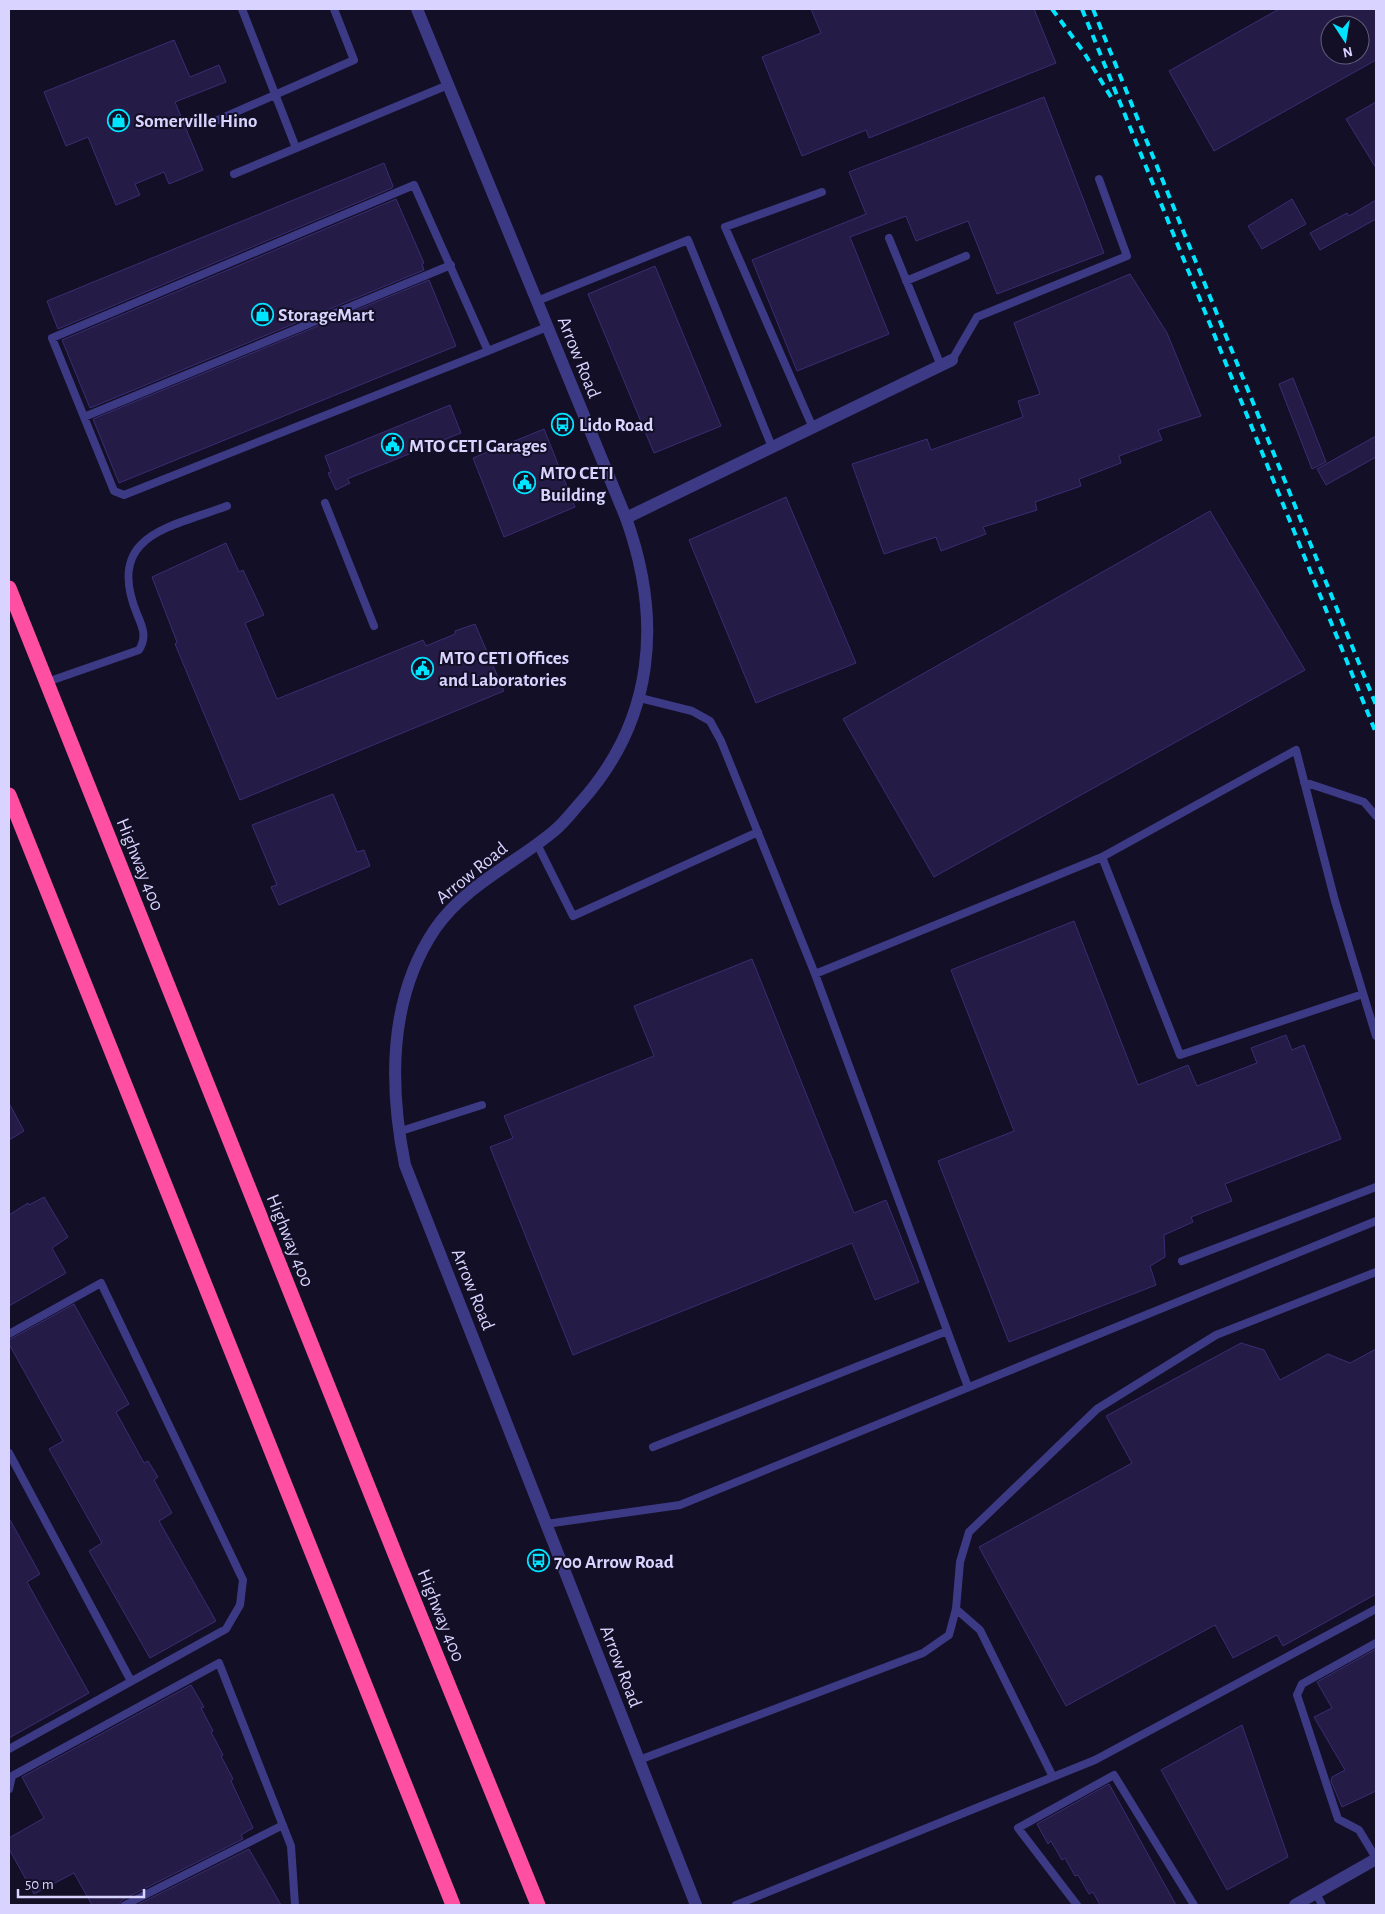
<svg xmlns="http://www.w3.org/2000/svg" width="1385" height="1914" font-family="'Alegreya Sans',sans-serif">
<rect width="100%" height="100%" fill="#130f26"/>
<!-- building -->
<path fill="#241b47" stroke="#3b2d73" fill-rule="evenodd" d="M 811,9 L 1034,9 L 1056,63 L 869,138 L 866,130 L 802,156 L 762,57 L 821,33 Z
M 1279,9 L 1376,9 L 1376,60 L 1214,151 L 1169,71 ZM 1330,25 L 1360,25 L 1360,55 L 1330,55 Z
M 174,40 L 190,77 L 219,65 L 226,82 L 175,102 L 203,170 L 169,184 L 164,172 L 135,184 L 140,195 L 116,205 L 88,137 L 66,146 L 44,92 Z
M 1044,97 L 1104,253 L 997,294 L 968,221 L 916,241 L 906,216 L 850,237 L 889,334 L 797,371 L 752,260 L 866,214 L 849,172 Z
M 1376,102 L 1376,168 L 1346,119 Z
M 384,163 L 393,186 L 392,188 L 58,329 L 47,301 Z
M 396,199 L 424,263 L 422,264 L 424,270 L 90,408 L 62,340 Z
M 1292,199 L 1306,224 L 1262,249 L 1248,226 Z
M 1376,200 L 1376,219 L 1320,250 L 1310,233 L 1347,213 L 1349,216 Z
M 655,266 L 721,426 L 654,453 L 588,294 Z
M 1130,274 L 1167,333 L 1201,416 L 1158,430 L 1162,440 L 1119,456 L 1121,463 L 1079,479 L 1081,486 L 1035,502 L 1037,510 L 983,527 L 986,534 L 941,551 L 936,537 L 884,554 L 852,464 L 927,439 L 931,450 L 1023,417 L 1018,401 L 1040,394 L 1014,323 Z
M 429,280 L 456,346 L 119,483 L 93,419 Z
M 1293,378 L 1326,462 L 1312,469 L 1279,384 Z
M 450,405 L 461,433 L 347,479 L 350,483 L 336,490 L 328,473 L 331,472 L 325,456 Z
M 544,429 L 575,507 L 504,537 L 473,458 Z
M 1376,436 L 1376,457 L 1326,485 L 1317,469 Z
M 786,497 L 856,663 L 756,703 L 689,540 Z
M 1210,511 L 1305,670 L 934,877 L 843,719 Z
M 226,543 L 239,572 L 243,570 L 264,615 L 245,623 L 277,699 L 423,640 L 426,646 L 455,634 L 455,631 L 475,624 L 504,691 L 240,800 L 175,644 L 177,642 L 152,577 Z
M 333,794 L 357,852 L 364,850 L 370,866 L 279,905 L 271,887 L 277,885 L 252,825 Z
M 1074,921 L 1138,1085 L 1188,1065 L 1197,1086 L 1257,1063 L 1251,1048 L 1286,1035 L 1292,1050 L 1304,1045 L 1341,1139 L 1225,1184 L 1232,1201 L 1191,1217 L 1193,1222 L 1164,1235 L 1165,1257 L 1150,1266 L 1156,1285 L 1009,1342 L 938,1161 L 1014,1131 L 951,970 Z
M 752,959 L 854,1213 L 886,1200 L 919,1282 L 875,1300 L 852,1243 L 573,1355 L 490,1147 L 513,1138 L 504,1116 L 654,1056 L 634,1006 Z
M 9,1103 L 24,1131 L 9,1140 Z
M 44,1197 L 68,1237 L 52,1248 L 66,1273 L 9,1306 L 9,1215 L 28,1203 L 29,1205 Z
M 74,1304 L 129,1404 L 116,1412 L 144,1463 L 148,1461 L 158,1477 L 154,1480 L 172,1513 L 159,1521 L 216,1621 L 150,1658 L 89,1551 L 102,1543 L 49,1449 L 63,1441 L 9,1344 L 9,1340 Z
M 1241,1343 L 1264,1350 L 1280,1380 L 1328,1354 L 1350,1363 L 1376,1349 L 1376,1594 L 1283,1646 L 1277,1635 L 1233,1658 L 1215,1625 L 1066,1706 L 979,1547 L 1132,1463 L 1106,1416 Z
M 9,1518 L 40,1574 L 27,1582 L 89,1693 L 9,1738 Z
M 1376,1649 L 1376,1791 L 1342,1807 L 1331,1781 L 1332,1777 L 1345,1770 L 1314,1717 L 1332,1708 L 1317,1682 Z
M 191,1685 L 204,1707 L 201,1708 L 213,1731 L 211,1732 L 223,1755 L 221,1756 L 233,1779 L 231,1781 L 253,1828 L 241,1835 L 243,1839 L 122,1900 L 119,1905 L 92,1905 L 74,1873 L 34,1894 L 9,1849 L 9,1838 L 44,1818 L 22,1777 Z
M 1242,1725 L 1288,1857 L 1227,1890 L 1161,1770 Z
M 1109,1784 L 1176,1905 L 1100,1905 L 1093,1892 L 1089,1894 L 1078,1875 L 1075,1876 L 1065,1858 L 1062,1860 L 1051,1841 L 1048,1844 L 1037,1824 Z
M 249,1849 L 281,1905 L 137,1905 Z"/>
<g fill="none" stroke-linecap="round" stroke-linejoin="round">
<!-- service -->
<path stroke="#3d3a85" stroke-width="8" d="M 242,9 L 296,148
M 211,123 L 354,60 L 334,9
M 234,174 L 448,85
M 889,238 L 941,366
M 906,281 L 966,256
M 537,301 L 688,240 L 772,447
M 488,351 L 124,495 L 114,491 L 52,338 L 414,185 L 488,351 L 547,327
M 952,360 L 977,317 L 1127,256 L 1099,179
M 84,417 L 451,265
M 813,428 L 725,227 L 822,192
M 325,503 L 374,626
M 47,682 L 139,650 C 147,637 143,628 137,614 C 105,535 168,528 227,506
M 640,698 L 692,711 L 710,721 L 721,741 L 815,974 L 968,1387
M 1304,782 L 1364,802 L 1376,816
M 537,844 L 573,916 L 758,832
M 1102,857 L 1180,1055 L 1363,994
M 815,974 L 1102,857 L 1296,750 L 1335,901 L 1376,1036
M 398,1132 L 482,1105
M 1182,1261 L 1376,1187
M 9,1334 L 101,1283 L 243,1580 L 240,1605 L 226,1629 L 9,1749
M 653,1447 L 947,1331
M 9,1453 L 131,1681
M 546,1524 L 680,1505 L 1376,1221
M 956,1609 L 980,1630 L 1053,1777
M 1376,1643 L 1302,1684 L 1297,1695 L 1338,1819 L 1359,1830 L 1376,1858
M 639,1760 L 923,1653 L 949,1635 L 956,1609 L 960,1562 L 969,1532 L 1097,1409 L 1216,1335 L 1376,1272
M 9,1789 L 12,1776 L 219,1663 L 291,1846 L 295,1905
M 1316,1893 L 1322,1905
M 125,1905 L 283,1825
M 736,1905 L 1095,1760 L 1376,1609
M 1077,1905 L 1018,1828 L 1114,1775 L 1194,1905"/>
<!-- minor -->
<path stroke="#3d3a85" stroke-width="12" d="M 626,518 L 952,360
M 1295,1905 L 1376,1859"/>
<!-- tertiary -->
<path stroke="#3d3a85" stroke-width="12" d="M 417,9 L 626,518 C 663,621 654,721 580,803 C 572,812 564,823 554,831 C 516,863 464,886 435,929 C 388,999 389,1086 405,1165 L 696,1905"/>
<!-- motorway -->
<path stroke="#ff4fa3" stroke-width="15" d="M 9,588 L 399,1564 L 538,1905
M 9,795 L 453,1905"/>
<!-- rail -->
<path stroke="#00e5ff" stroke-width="4" stroke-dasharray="8 6" stroke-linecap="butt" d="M 1052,9 L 1083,51 L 1111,97
M 1082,9 L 1376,733
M 1093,9 L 1376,705"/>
</g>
<!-- icons -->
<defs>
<symbol id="shop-ring" viewBox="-11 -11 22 22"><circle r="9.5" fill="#130f26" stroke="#00e5ff" stroke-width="1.5"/><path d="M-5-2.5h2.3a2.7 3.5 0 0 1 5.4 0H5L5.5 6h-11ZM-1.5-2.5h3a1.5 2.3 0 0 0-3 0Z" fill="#00e5ff"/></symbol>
<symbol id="bus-ring" viewBox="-11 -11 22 22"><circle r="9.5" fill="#130f26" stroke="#00e5ff" stroke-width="1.5"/><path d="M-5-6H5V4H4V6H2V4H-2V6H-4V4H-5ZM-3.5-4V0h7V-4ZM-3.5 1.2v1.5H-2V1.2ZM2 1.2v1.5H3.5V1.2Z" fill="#00e5ff"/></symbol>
<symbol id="civic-ring" viewBox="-11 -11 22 22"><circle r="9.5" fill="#130f26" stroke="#00e5ff" stroke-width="1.5"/><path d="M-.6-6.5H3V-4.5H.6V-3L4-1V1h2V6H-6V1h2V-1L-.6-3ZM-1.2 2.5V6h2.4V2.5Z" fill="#00e5ff"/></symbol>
</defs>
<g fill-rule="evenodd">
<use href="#shop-ring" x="106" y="108" width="25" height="25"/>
<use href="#shop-ring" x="250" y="302" width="25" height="25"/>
<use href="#bus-ring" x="550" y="412" width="25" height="25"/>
<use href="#civic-ring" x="380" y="432" width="25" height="25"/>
<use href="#civic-ring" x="512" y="470" width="25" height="25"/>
<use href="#civic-ring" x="410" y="656" width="25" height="25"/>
<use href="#bus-ring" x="526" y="1548" width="25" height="25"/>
</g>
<g text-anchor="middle" stroke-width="4" stroke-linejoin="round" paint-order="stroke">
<!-- poi labels -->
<g font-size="19" font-weight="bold" fill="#d9d4ff" stroke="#130f26" text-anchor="start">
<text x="135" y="127">Somerville Hino</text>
<text x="278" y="321">StorageMart</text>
<text x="579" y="431">Lido Road</text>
<text x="409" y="452">MTO CETI Garages</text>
<text x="540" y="479">MTO CETI<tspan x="540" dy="22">Building</tspan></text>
<text x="439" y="664">MTO CETI Offices<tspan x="439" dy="22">and Laboratories</tspan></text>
<text x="554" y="1568">700 Arrow Road</text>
</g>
<!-- street labels -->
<g font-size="19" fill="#d9d4ff" stroke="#130f26">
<text transform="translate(580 357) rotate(68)" y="7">Arrow Road</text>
<text transform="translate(141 864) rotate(68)" y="7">Highway 400</text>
<text transform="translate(471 872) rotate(-39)" y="7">Arrow Road</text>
<text transform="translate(291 1240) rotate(68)" y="7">Highway 400</text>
<text transform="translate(474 1289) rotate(68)" y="7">Arrow Road</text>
<text transform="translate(442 1615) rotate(68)" y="7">Highway 400</text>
<text transform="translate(622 1666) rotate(69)" y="7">Arrow Road</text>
</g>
</g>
<!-- border -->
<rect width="1385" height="1914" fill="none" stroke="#d9d4ff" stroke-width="20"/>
<!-- north arrow -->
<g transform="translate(1345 40) rotate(168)"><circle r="24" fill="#130f26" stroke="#625e7d"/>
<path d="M0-4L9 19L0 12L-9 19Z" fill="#00e5ff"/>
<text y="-8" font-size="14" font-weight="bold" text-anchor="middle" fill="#d9d4ff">N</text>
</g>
<!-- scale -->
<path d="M18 1889v8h126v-8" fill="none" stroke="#d9d4ff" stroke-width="2.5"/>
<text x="25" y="1889" font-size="15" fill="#d9d4ff" stroke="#130f26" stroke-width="4" paint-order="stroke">50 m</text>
</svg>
